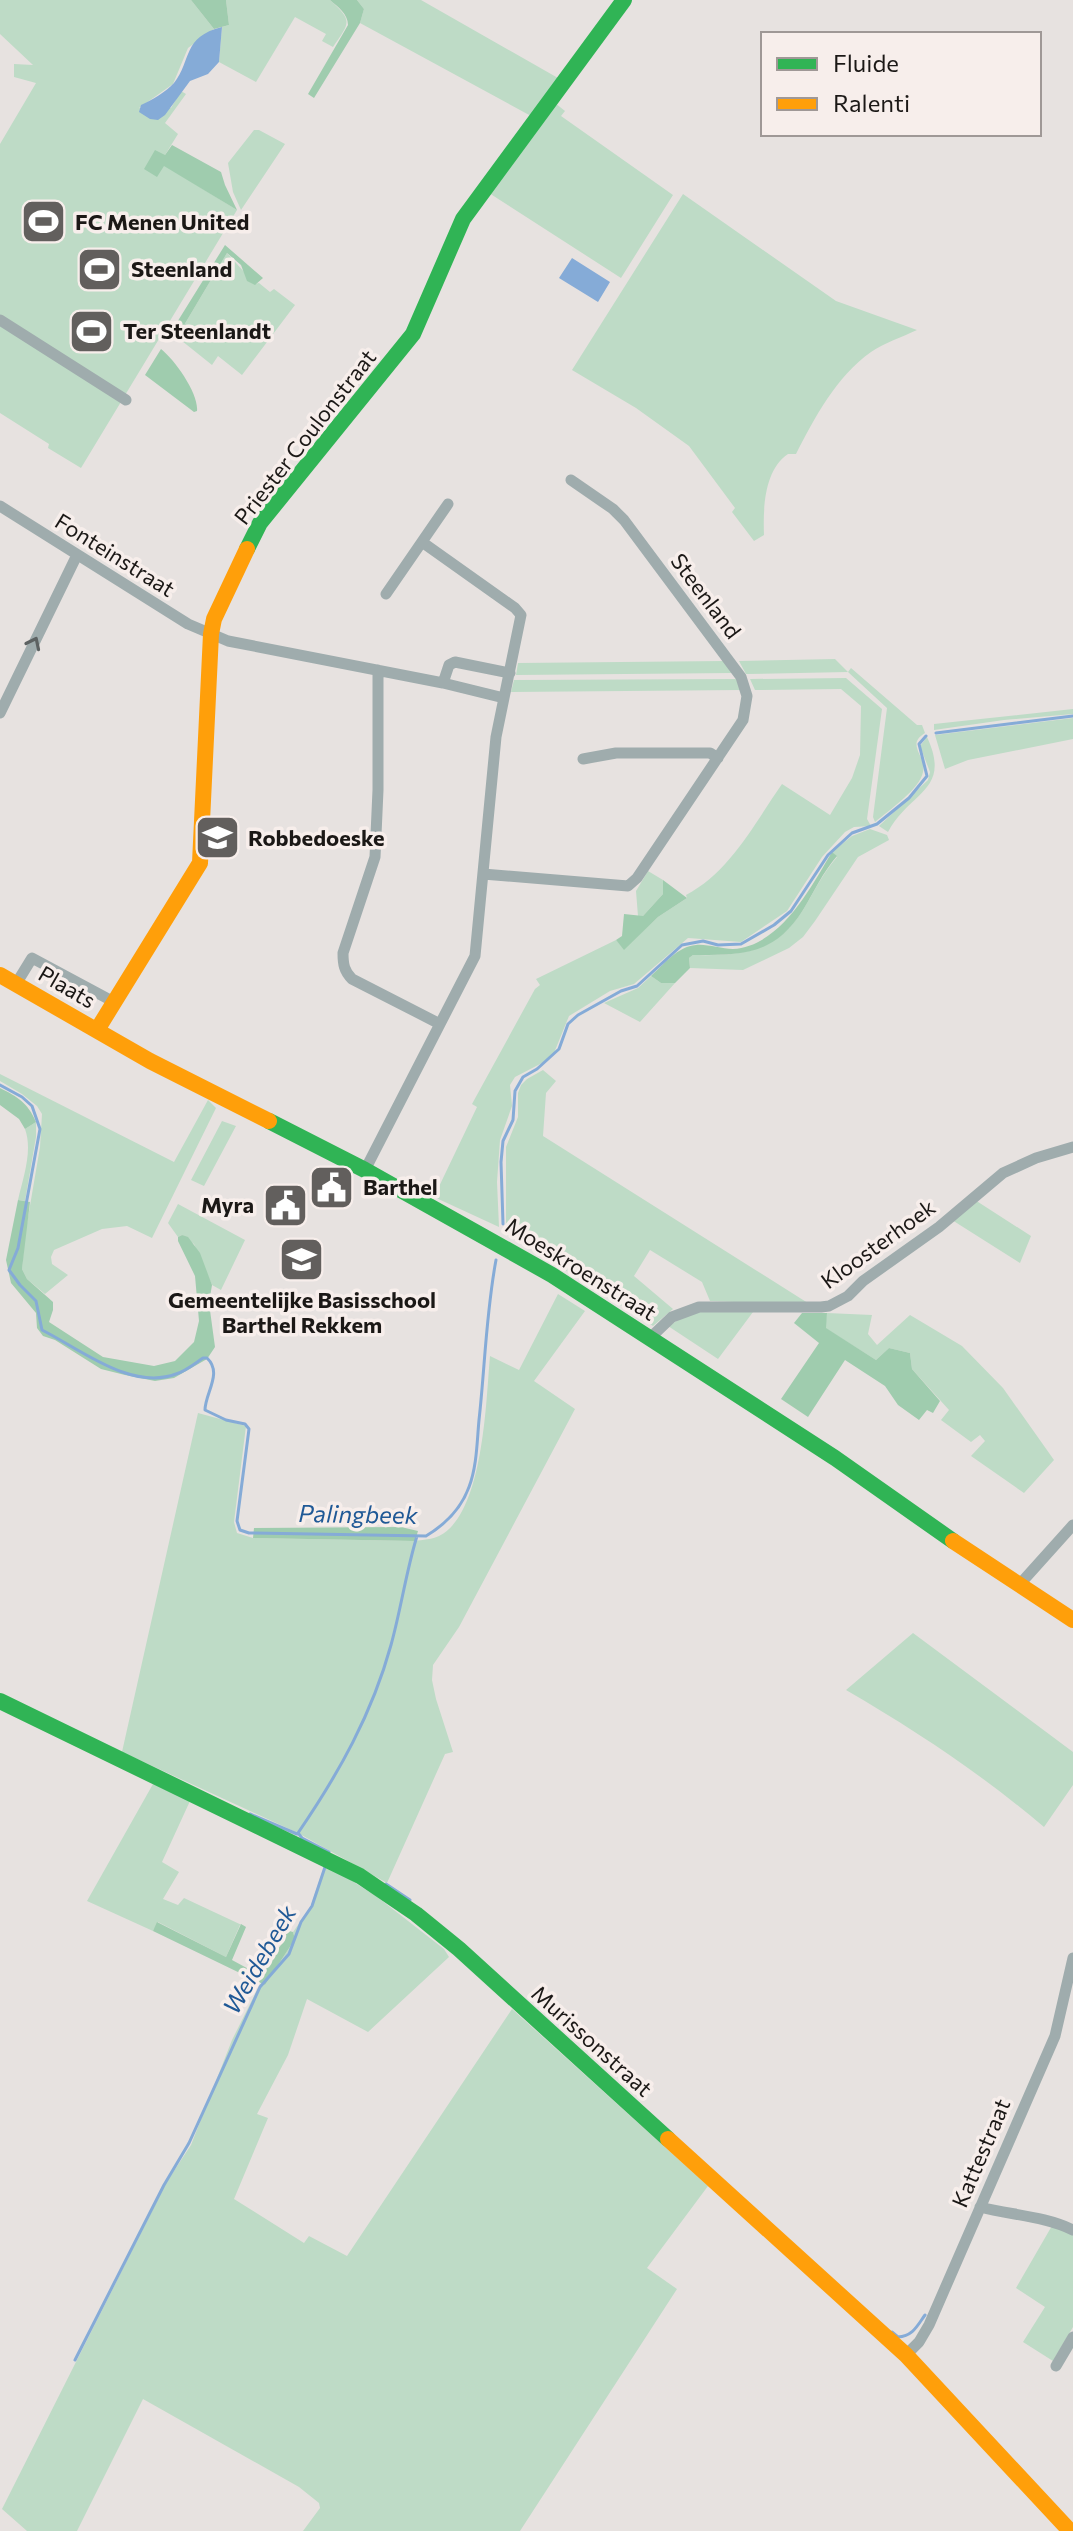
<svg xmlns="http://www.w3.org/2000/svg" width="1073" height="2531" font-family="Commissioner,sans-serif">
<rect width="100%" height="100%" fill="#e7e2e0"/>
<!-- green -->
<path fill="#bedbc6" d="M 0,0 L 191,0 L 214,29 L 188,48 L 173,84 L 139,108 L 171,108 L 181,91 L 186,94 L 165,123 L 178,134 L 165,155 L 164,165 L 237,210 L 81,468 L 48,448 L 49,444 L 0,413 L 0,144 L 36,83 L 14,77 L 14,64 L 33,65 L 0,34 Z
M 226,0 L 330,0 C 353,21 350,22 333,47 L 322,41 L 326,34 L 295,17 L 256,82 L 219,62 L 222,27 L 229,25 Z
M 357,0 L 421,0 L 558,78 L 531,116 L 360,23 L 364,9 Z
M 555,103 L 565,111 L 561,116 L 673,195 L 621,278 L 489,193 Z
M 254,130 L 259,130 L 285,144 L 241,210 L 233,192 L 228,163 Z
M 683,194 L 836,301 L 917,330 C 902,337 884,343 871,352 C 836,377 815,417 796,454 L 788,454 C 764,470 763,509 764,535 L 754,541 L 732,512 L 735,508 L 689,446 L 636,408 L 572,370 Z
M 227,253 L 255,284 L 259,283 L 270,292 L 274,289 L 295,305 L 242,375 L 218,356 L 212,365 L 177,337 Z
M 835,659 L 848,672 L 851,668 L 917,725 L 922,725 L 925,733 C 905,745 927,756 923,772 C 920,789 888,811 875,822 L 873,817 L 887,708 L 848,672 L 746,674 L 739,661 Z
M 724,661 L 733,673 L 516,675 L 518,663 Z
M 846,678 L 882,709 L 867,819 L 871,826 L 854,827 L 845,832 L 822,857 L 787,911 L 741,942 L 688,938 L 634,984 L 610,991 L 569,1016 L 554,1053 L 542,1063 L 515,1077 L 510,1085 L 512,1106 L 500,1140 L 497,1182 L 499,1227 L 434,1197 L 477,1107 L 472,1104 L 535,989 L 540,985 L 536,979 L 616,940 L 624,949 L 658,917 L 687,898 L 686,895 C 730,872 754,824 782,784 L 830,815 L 852,778 L 860,755 L 861,706 L 841,689 L 755,690 L 750,679 Z
M 737,679 L 741,690 L 511,692 L 514,680 Z
M 1073,709 L 1073,714 L 1004,720 L 934,730 L 934,724 Z
M 1073,718 L 1073,739 L 968,760 L 945,769 L 935,735 Z
M 927,737 C 952,791 910,791 888,832 L 879,826 L 928,780 L 930,772 L 920,746 Z
M 870,829 L 887,835 L 889,840 L 858,857 L 815,921 L 803,937 L 789,948 L 743,970 L 690,968 L 689,958 L 693,955 C 740,956 776,953 803,910 C 814,892 823,873 837,857 L 832,852 L 852,836 Z
M 648,871 L 663,880 L 663,894 L 643,916 L 638,916 L 636,891 Z
M 651,976 L 661,983 L 675,983 L 640,1022 L 604,1003 L 638,988 Z
M 543,1070 L 556,1081 L 546,1093 L 543,1136 L 811,1305 L 710,1301 L 702,1282 L 650,1250 L 634,1276 L 673,1309 L 653,1326 L 506,1232 L 506,1147 L 518,1117 L 518,1093 L 521,1085 L 527,1079 Z
M 0,1074 L 174,1162 L 208,1100 L 216,1108 L 152,1238 L 127,1226 L 102,1229 L 54,1250 L 51,1257 L 52,1264 L 68,1275 L 45,1294 L 27,1279 L 22,1269 L 25,1235 L 40,1147 L 42,1114 L 37,1106 L 22,1094 L 0,1081 Z
M 222,1121 L 236,1126 L 204,1186 L 191,1180 Z
M 36,1122 L 36,1137 L 25,1201 L 18,1200 C 23,1178 33,1151 25,1129 Z
M 975,1200 L 1031,1236 L 1020,1263 L 952,1220 Z
M 178,1204 L 245,1240 L 221,1290 L 212,1285 L 194,1244 L 182,1235 L 178,1237 L 168,1223 Z
M 558,1294 L 585,1311 L 534,1381 L 575,1409 L 459,1627 L 433,1665 L 432,1680 L 436,1699 L 453,1752 L 445,1754 L 387,1883 L 298,1833 L 122,1752 L 198,1413 L 246,1426 L 234,1522 L 237,1533 L 253,1538 L 415,1541 C 422,1540 433,1539 439,1536 C 484,1514 486,1399 490,1356 L 519,1370 Z
M 709,1311 L 753,1312 L 718,1359 L 668,1326 L 691,1313 Z
M 827,1313 L 872,1315 L 868,1334 L 877,1345 L 910,1315 L 962,1346 L 1003,1388 L 1054,1460 L 1024,1493 L 971,1456 L 985,1441 L 980,1435 L 971,1442 L 941,1420 L 949,1410 L 912,1369 L 910,1353 L 889,1348 L 876,1360 L 825,1328 Z
M 913,1633 L 1073,1752 L 1073,1785 L 1044,1827 C 980,1773 918,1732 846,1690 Z
M 153,1784 L 190,1801 L 162,1862 L 179,1872 L 163,1899 L 178,1905 L 184,1898 L 246,1927 L 240,1925 L 226,1957 L 158,1922 L 153,1931 L 87,1901 Z
M 325,1864 L 376,1896 L 444,1949 L 449,1957 L 368,2032 L 307,1999 L 288,2055 L 257,2114 L 268,2118 L 234,2199 L 304,2243 L 309,2236 L 347,2256 L 512,2009 L 708,2186 L 647,2268 L 677,2289 L 520,2531 L 303,2531 L 320,2508 L 319,2503 L 299,2487 L 143,2399 L 77,2531 L 27,2531 L 2,2509 L 166,2183 L 191,2145 L 232,2040 L 260,1984 L 265,1985 L 295,1939 L 293,1932 L 310,1908 Z
M 1053,2224 L 1073,2235 L 1073,2327 L 1053,2361 L 1023,2342 L 1045,2307 L 1016,2288 Z"/>
<!-- forest -->
<path fill="#9fccae" d="M 191,0 L 226,0 L 229,25 L 214,29 Z
M 330,0 L 357,0 L 364,9 L 360,23 L 314,98 L 308,94 L 348,25 C 348,14 338,7 330,0 Z
M 172,145 L 221,172 L 225,185 L 237,210 L 164,166 L 157,177 L 144,169 L 155,150 L 165,155 Z
M 225,245 L 263,278 L 255,285 L 247,281 L 241,265 L 227,253 L 177,337 L 171,332 Z
M 161,349 C 175,360 199,394 197,411 L 194,412 L 145,375 Z
M 832,852 L 837,856 C 823,872 814,892 803,910 C 774,956 742,955 693,955 L 689,958 L 690,968 L 675,983 L 661,983 L 651,976 C 663,965 678,946 696,945 C 708,944 721,949 733,949 C 781,946 811,887 832,852 Z
M 663,880 L 687,898 L 658,917 L 624,950 L 616,940 L 622,936 L 624,914 L 643,916 L 663,894 Z
M 0,1088 C 18,1097 28,1103 36,1122 L 25,1129 L 19,1119 L 0,1105 Z
M 18,1200 L 30,1202 L 22,1269 L 27,1279 L 53,1302 L 53,1310 L 49,1322 L 103,1357 L 154,1366 L 175,1361 L 194,1342 L 199,1321 L 195,1276 L 178,1241 L 178,1237 L 182,1235 L 188,1237 L 200,1253 L 212,1285 L 209,1303 L 215,1347 L 207,1359 L 174,1378 L 155,1381 L 125,1375 L 101,1369 L 55,1340 L 43,1336 L 37,1328 L 36,1313 L 11,1283 L 6,1260 Z
M 802,1313 L 827,1313 L 826,1328 L 876,1360 L 889,1348 L 910,1353 L 912,1369 L 940,1401 L 933,1413 L 927,1410 L 919,1420 L 898,1405 L 885,1386 L 845,1360 L 808,1417 L 781,1399 L 819,1343 L 794,1323 Z
M 401,1527 L 418,1531 L 415,1541 L 253,1538 L 254,1528 Z
M 157,1922 L 226,1957 L 241,1924 L 246,1927 L 232,1960 L 258,1974 L 285,1940 L 280,1936 L 282,1929 L 293,1932 L 295,1939 L 265,1985 L 153,1931 Z"/>
<!-- water -->
<path fill="#85abd7" d="M 222,27 L 219,62 L 208,74 L 190,81 L 165,115 L 158,120 L 150,119 L 139,112 L 141,105 C 152,100 166,92 174,83 C 192,60 182,37 222,27 Z
M 572,258 L 610,282 L 598,302 L 559,278 Z"/>
<g fill="none" stroke-linecap="round" stroke-linejoin="round">
<!-- stream -->
<path stroke="#85abd7" stroke-width="3" d="M 936,733 L 1073,716
M 0,1085 L 22,1097 L 32,1106 L 40,1129 L 18,1248 L 9,1270 L 20,1285 L 36,1301 L 42,1330 C 80,1349 131,1391 176,1374 C 186,1371 194,1364 203,1358 L 207,1358 C 223,1373 205,1393 205,1410 L 226,1420 L 245,1424 L 249,1429 L 237,1521 L 240,1530 L 249,1533 L 426,1536 C 446,1524 461,1509 469,1487 C 477,1466 477,1441 479,1420 C 485,1366 486,1313 496,1260
M 503,1224 L 501,1162 L 503,1141 L 513,1120 L 515,1091 L 523,1077 L 537,1069 L 559,1049 L 568,1024 L 578,1015 L 621,991 L 637,986 L 682,945 L 703,941 L 718,945 L 741,944 L 774,925 L 791,911 L 828,855 L 852,833 L 877,824 L 909,798 L 927,776 L 919,744 L 926,736
M 250,1814 L 297,1834
M 329,1852 L 302,1838 L 298,1833 C 339,1773 372,1714 391,1645 C 401,1609 406,1572 417,1536
M 386,1884 L 410,1900
M 892,2332 L 898,2337 C 913,2336 917,2326 925,2315
M 75,2360 L 164,2185 L 189,2143 L 260,1987 L 289,1954 L 301,1922 L 312,1906 L 325,1867"/>
<!-- street -->
<path stroke="#9facad" stroke-width="11" d="M 0,320 L 126,400
M 0,506 L 188,624 L 228,641 L 443,683 L 504,698
M 422,542 L 515,608 L 521,615 L 496,737 L 475,956 L 440,1024
M 386,594 L 448,504
M 443,683 L 449,665 L 455,662 L 510,673
M 0,713 L 77,555
M 583,759 L 616,753 L 710,753 L 718,758
M 483,874 L 628,886 L 637,878 L 743,720 L 747,696 L 741,677 L 624,520 L 613,509 L 571,480
M 16,984 L 32,958 L 114,1002
M 365,1170 L 440,1024 L 352,979 C 344,971 343,964 343,953 L 375,857 L 378,790 L 378,670
M 650,1338 L 672,1317 L 699,1307 L 821,1307 L 829,1306 L 848,1296 L 863,1281 L 939,1227 L 1003,1173 L 1036,1158 L 1073,1147
M 1020,1584 L 1073,1525
M 980,2207 C 1010,2215 1045,2216 1073,2230
M 906,2355 L 919,2342 L 929,2325 L 1055,2036 L 1073,1958
M 1056,2366 L 1073,2337"/>
<!-- fast -->
<path stroke="#30b455" stroke-width="16" d="M 247,549 L 260,523 L 413,334 L 463,219 L 624,0
M 269,1121 L 365,1170 L 552,1275 L 835,1458 L 953,1541
M 0,1701 L 360,1876 L 416,1914 L 459,1949 L 668,2139"/>
<!-- slow -->
<path stroke="#ff9f0a" stroke-width="16" d="M 0,975 L 150,1061 L 269,1121
M 97,1030 L 200,863 L 211,634 L 214,619 L 247,549
M 953,1541 L 1073,1620
M 668,2139 L 906,2355 L 1070,2531"/>
</g>
<!-- one-way arrows -->
<defs><path id="oneway-chevron" d="M-2-3.5L2.5 0L-2 3.5" fill="none" stroke-width="1.6" stroke-linecap="round" stroke-linejoin="round" transform="scale(2)"/></defs>
<use stroke="#5d6262" href="#oneway-chevron" transform="translate(34 643) rotate(-64)"/>
<!-- icons -->
<defs>
<symbol id="stadium-square" viewBox="-11 -11 22 22"><rect x="-9" y="-9" width="18" height="18" rx="4" fill="#625f5d" stroke="#f7eeeb"/><path d="M0-5a6.5 5 0 1 0 0 10a6.5 5 0 1 0 0-10ZM-3.5-1.8h7v3.6h-7Z" fill="#fff"/></symbol>
<symbol id="school-square" viewBox="-11 -11 22 22"><rect x="-9" y="-9" width="18" height="18" rx="4" fill="#625f5d" stroke="#f7eeeb"/><path d="M0-5L7-2L0 1L-7-2ZM-4 1L0 2.5L4 1V4Q0 6-4 4Z" fill="#fff"/></symbol>
<symbol id="civic-square" viewBox="-11 -11 22 22"><rect x="-9" y="-9" width="18" height="18" rx="4" fill="#625f5d" stroke="#f7eeeb"/><path d="M-.6-6.5H3V-4.5H.6V-3L4-1V1h2V6H-6V1h2V-1L-.6-3ZM-1.2 2.5V6h2.4V2.5Z" fill="#fff"/></symbol>
</defs>
<g fill-rule="evenodd">
<use href="#stadium-square" x="18" y="196" width="51" height="51"/>
<use href="#stadium-square" x="74" y="244" width="51" height="51"/>
<use href="#stadium-square" x="66" y="306" width="51" height="51"/>
<use href="#school-square" x="192" y="812" width="51" height="51"/>
<use href="#civic-square" x="306" y="1162" width="51" height="51"/>
<use href="#civic-square" x="260" y="1180" width="51" height="51"/>
<use href="#school-square" x="276" y="1234" width="51" height="51"/>
</g>
<g text-anchor="middle" stroke-width="7" stroke-linejoin="round" paint-order="stroke">
<!-- poi labels -->
<g font-size="22" font-weight="bold" fill="#1b1816" stroke="#f7eeeb" text-anchor="start">
<text x="75" y="230">FC Menen United</text>
<text x="131" y="277">Steenland</text>
<text x="123" y="339">Ter Steenlandt</text>
<text x="248" y="846">Robbedoeske</text>
<text x="363" y="1195">Barthel</text>
<text x="254" y="1213" text-anchor="end">Myra</text>
<text x="302" y="1308" text-anchor="middle">Gemeentelijke Basisschool<tspan x="302" dy="25">Barthel Rekkem</tspan></text>
</g>
<!-- street labels -->
<g font-size="22" fill="#1b1816" stroke="#f7eeeb">
<text transform="translate(305 437) rotate(-52)" y="8">Priester Coulonstraat</text>
<text transform="translate(115 555) rotate(32)" y="8">Fonteinstraat</text>
<text transform="translate(706 596) rotate(53)" y="8">Steenland</text>
<text transform="translate(67 987) rotate(30)" y="8">Plaats</text>
<text transform="translate(878 1244) rotate(-36)" y="8">Kloosterhoek</text>
<text transform="translate(581 1269) rotate(32)" y="8">Moeskroenstraat</text>
<text transform="translate(592 2041) rotate(42)" y="8">Murissonstraat</text>
<text transform="translate(981 2153) rotate(-67)" y="8">Kattestraat</text>
</g>
<!-- water labels -->
<g font-size="24" font-style="italic" fill="#205996" stroke="#f7eeeb">
<text transform="translate(358 1515) rotate(1)" y="8">Palingbeek</text>
<text transform="translate(260 1960) rotate(-60)" y="8">Weidebeek</text>
</g>
</g>
<!-- legend -->
<rect x="761" y="32" width="280" height="104" fill="#f7eeeb" stroke="#9f9896" stroke-width="2"/>
<rect x="777" y="58" width="40" height="12" fill="#30b455" stroke="#9f9896" stroke-width="2"/>
<text x="833" y="72" font-size="24" fill="#1b1816">Fluide</text>
<rect x="777" y="98" width="40" height="12" fill="#ff9f0a" stroke="#9f9896" stroke-width="2"/>
<text x="833" y="112" font-size="24" fill="#1b1816">Ralenti</text>
</svg>
